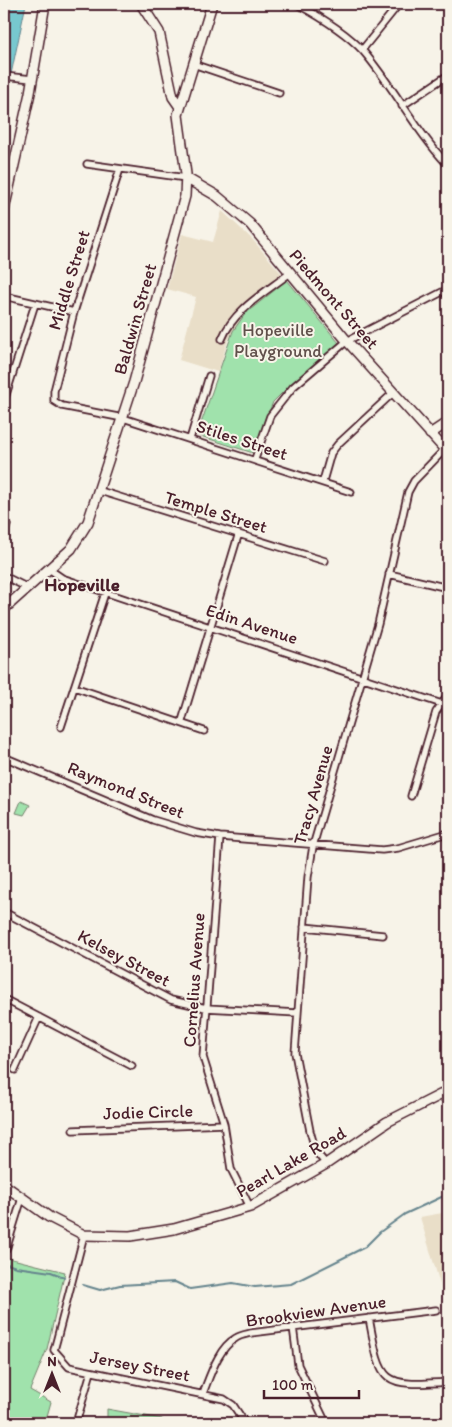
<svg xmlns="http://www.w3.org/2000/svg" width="452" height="1427" font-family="Itim,sans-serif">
<rect width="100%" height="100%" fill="#f7f3e8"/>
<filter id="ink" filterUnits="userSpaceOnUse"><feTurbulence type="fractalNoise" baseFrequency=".02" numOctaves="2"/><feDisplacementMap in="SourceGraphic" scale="10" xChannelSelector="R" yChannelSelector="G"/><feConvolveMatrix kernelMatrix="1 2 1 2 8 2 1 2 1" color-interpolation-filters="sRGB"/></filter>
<g filter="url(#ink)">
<!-- built -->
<path fill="#e9dec8" d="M 222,211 L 252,239 L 287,280 L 239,322 L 228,340 L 218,372 L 179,360 L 196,297 L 167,289 L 182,234 L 213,242 Z
M 448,1212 L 448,1311 L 420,1217 Z"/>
<!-- green -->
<path fill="#a0e2ac" stroke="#75806c" d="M 287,280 L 339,343 L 290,385 L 273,402 L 253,453 L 197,435 L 233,331 L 245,314 Z
M 21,801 L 30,805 L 24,815 L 16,813 Z
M 4,1257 L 65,1272 L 47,1349 L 30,1390 L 51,1402 L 45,1423 L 4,1423 Z
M 107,1409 L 162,1419 L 166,1423 L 107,1423 Z"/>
<!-- water -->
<path fill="#77c8cf" stroke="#65848d" d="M 4,4 L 26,4 L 4,107 Z"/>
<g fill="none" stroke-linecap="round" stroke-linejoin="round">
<!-- stream -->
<path stroke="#65848d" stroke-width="2" d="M 4,1263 L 16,1267 L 51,1272 L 64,1277
M 83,1285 L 100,1290 L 120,1285 L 175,1282 L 190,1289 L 233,1283 L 255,1287 L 291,1284 L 365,1247 L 380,1232 L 405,1214 L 448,1194"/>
<defs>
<path id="street" d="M 297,4 C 319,16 346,32 363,51 C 394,87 415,130 448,165
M 362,50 L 399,4
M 193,64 L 279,93
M 4,76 L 32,79
M 402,106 L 448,75
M 87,164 L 186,178
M 120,169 L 74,312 L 54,391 L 54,401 L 62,406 L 123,418 L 351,492
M 4,296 L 74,312
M 222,339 C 234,309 266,292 290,273
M 4,401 L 35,304
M 190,439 L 209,376
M 255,459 L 270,416 L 293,387 L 347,341 L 448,289
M 323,481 L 331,453 L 338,444 L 394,392
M 100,491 L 325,561
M 4,534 L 7,525
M 49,569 L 62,578 L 448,706
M 389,574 L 448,588
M 4,576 L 28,588
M 74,687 L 204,731
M 182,721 L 238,536
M 61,727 L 105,593
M 4,757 L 153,820 L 196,833 L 220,837 L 382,850 L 398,848 L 448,833
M 411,796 L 436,712 L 448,695
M 220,837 L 203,1057 L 224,1124 L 231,1169 L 250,1207
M 4,912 L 171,1000 L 206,1008 L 297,1013
M 304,927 L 383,935
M 4,999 L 132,1066
M 15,1070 L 39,1017
M 73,1130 L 224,1124
M 326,1164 L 316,1152 L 310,1131 L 295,1053 L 308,877 L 313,846 L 378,624 L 408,492 L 414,481 L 445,449
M 84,1235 L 57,1339 L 54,1350 L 69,1367 L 224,1399 L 233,1405 L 245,1423
M 6,1250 L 22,1198
M 369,1318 C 381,1383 380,1387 448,1382
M 293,1327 L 298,1365 L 326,1423
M 203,1393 C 210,1376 218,1348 236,1338 C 240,1335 247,1334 251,1333 L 436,1310
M 76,1423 L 91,1372"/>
<path id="secondary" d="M 141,4 L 159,32 L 173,97 L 180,107
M 186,178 L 217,196 L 250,224 L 347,341 L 448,453
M 430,434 L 448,422
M 4,609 L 71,549 L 88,522 L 134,382 L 185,196 L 186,174 L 178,115 L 212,4
M 4,1185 L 49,1217 L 84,1235 L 130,1236 L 174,1229 L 250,1207 L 326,1164 L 387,1122 L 448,1091"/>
<path id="primary" d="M 4,210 L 30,93 L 45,4"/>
</defs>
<!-- street casing -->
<use href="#street" stroke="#4a1f2b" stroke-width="9"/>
<!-- secondary casing -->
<use href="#secondary" stroke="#4a1f2b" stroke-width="12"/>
<!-- primary casing -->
<use href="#primary" stroke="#4a1f2b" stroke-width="12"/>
<!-- street -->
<use href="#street" stroke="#f7f3e8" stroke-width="5.5"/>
<!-- secondary -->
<use href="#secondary" stroke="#f7f3e8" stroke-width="9"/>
<!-- primary -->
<use href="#primary" stroke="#f7f3e8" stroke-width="9"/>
</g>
</g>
<g text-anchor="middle" stroke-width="4" stroke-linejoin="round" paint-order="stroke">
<!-- street labels -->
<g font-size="18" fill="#4a1f2b" stroke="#f7f3e8">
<text transform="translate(69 280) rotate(-73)" y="6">Middle Street</text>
<text transform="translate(334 299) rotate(49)" y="6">Piedmont Street</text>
<text transform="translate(135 319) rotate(-74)" y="6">Baldwin Street</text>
<text transform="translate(242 440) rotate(18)" y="6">Stiles Street</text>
<text transform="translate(216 512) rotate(17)" y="6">Temple Street</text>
<text transform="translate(252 624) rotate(18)" y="6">Edin Avenue</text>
<text transform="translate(126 790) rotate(22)" y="6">Raymond Street</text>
<text transform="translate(313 795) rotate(-74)" y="6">Tracy Avenue</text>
<text transform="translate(124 958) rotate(28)" y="6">Kelsey Street</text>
<text transform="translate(194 980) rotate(-86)" y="6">Cornelius Avenue</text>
<text transform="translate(148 1112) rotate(-2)" y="6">Jodie Circle</text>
<text transform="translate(291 1162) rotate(-30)" y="6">Pearl Lake Road</text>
<text transform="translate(316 1311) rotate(-8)" y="6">Brookview Avenue</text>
<text transform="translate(140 1366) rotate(11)" y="6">Jersey Street</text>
</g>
<!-- park labels -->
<g font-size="18" fill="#60504b" stroke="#f7f3e8">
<text x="278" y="336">Hopeville<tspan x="278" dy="21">Playground</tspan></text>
</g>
<!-- neighbourhood labels -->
<g font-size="19" font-weight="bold" fill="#4a1f2b" stroke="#f7f3e8">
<text x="82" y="591">Hopeville</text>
</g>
</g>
<!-- margin -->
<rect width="452" height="1427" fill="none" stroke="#f7f3e8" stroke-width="20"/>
<rect x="10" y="10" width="432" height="1407" fill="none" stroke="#4a1f2b" stroke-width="2" filter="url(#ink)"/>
<!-- north arrow -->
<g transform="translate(52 1374)" stroke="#f7f3e8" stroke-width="4" paint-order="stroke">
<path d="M0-4L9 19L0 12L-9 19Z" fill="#4a1f2b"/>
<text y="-8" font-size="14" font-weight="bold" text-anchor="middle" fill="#4a1f2b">N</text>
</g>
<!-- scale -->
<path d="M264 1390v8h95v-8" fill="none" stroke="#4a1f2b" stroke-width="2.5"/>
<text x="272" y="1390" font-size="15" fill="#4a1f2b" stroke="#f7f3e8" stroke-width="4" paint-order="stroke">100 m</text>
</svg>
